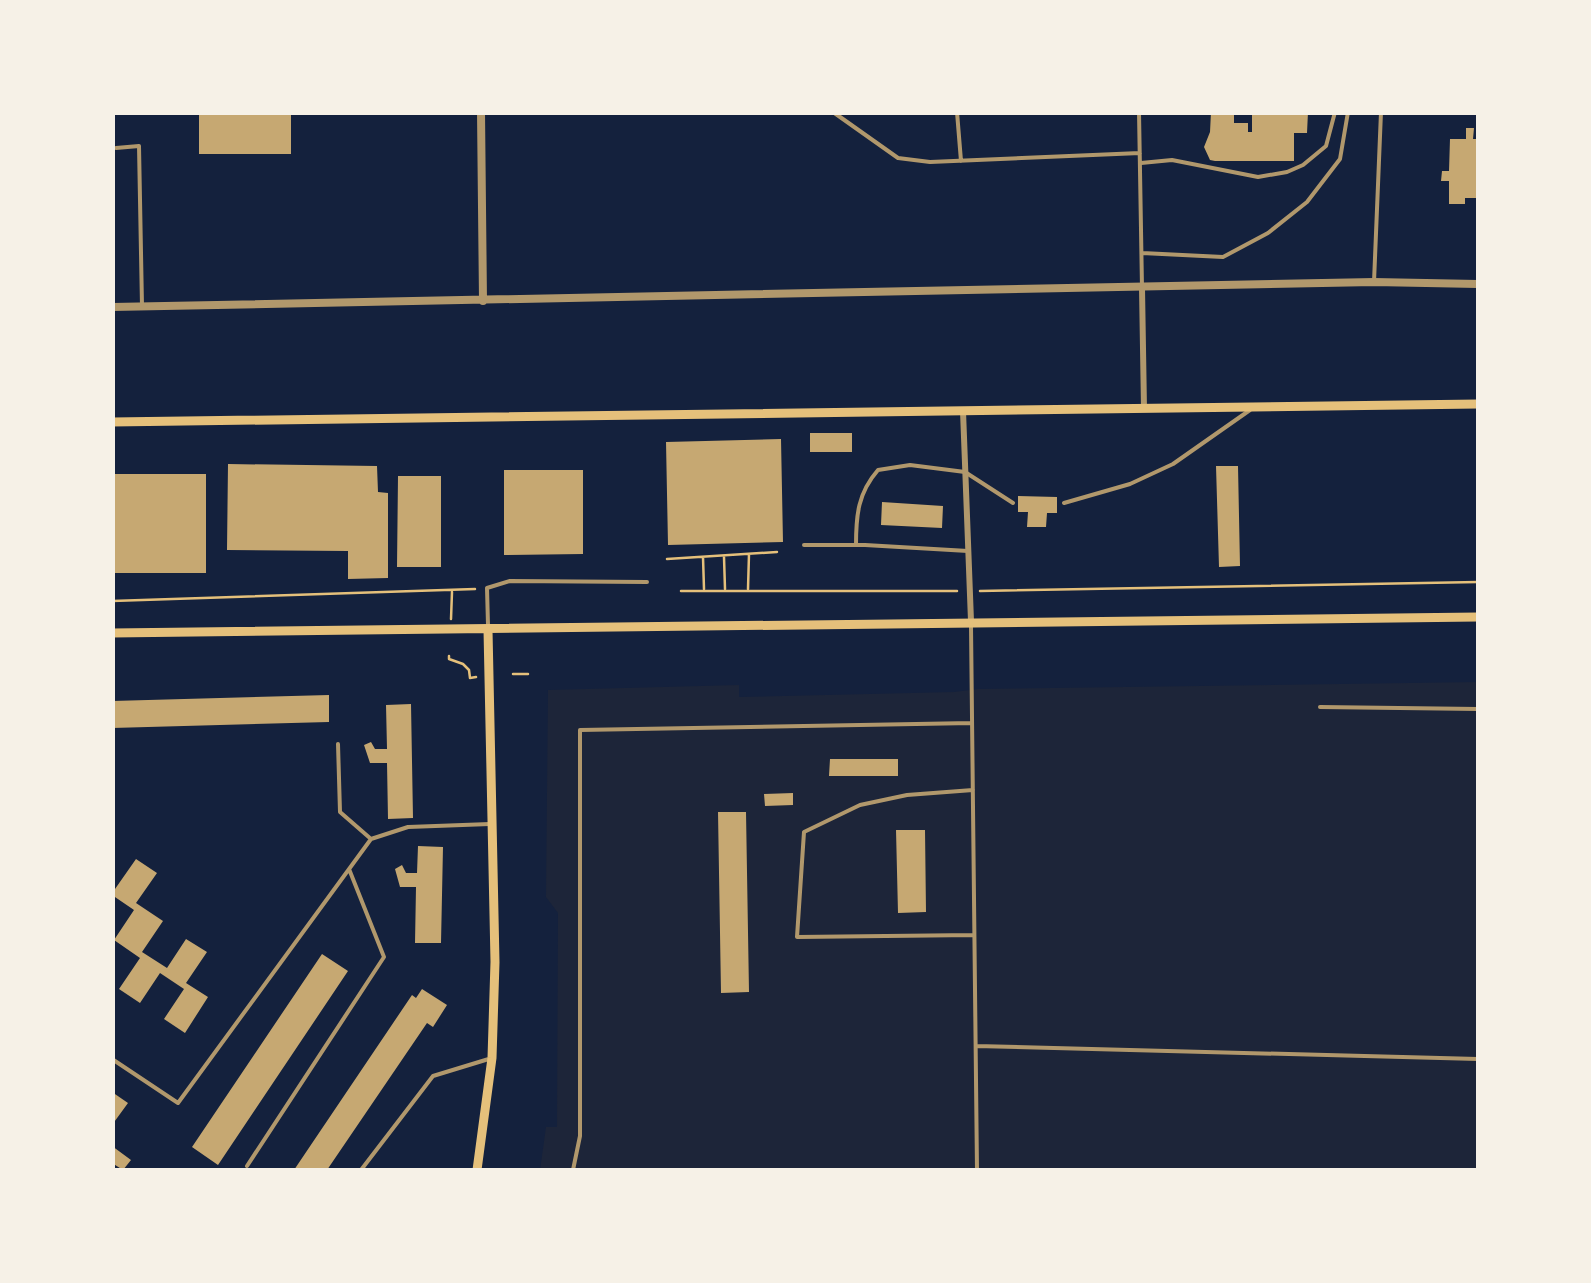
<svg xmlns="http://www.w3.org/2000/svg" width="1591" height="1283" font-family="'Source Serif 4',serif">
<rect width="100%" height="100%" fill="#14213d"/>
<!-- green -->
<path fill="#1d2539" d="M 1478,682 L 1478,1170 L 540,1170 L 546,1127 L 557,1127 L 558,913 L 546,897 L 548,690 L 739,685 L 739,697 L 954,692 L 978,689 Z"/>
<!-- building -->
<path fill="#c6a872" d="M 199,112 L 291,112 L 291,154 L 199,154 Z
M 1211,112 L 1234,112 L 1234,123 L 1248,123 L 1248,132 L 1252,132 L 1252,112 L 1308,112 L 1307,133 L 1294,133 L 1294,161 L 1215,161 L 1210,160 L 1204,147 L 1210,132 Z
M 1466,128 L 1474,128 L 1473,139 L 1478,139 L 1478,198 L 1465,198 L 1465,204 L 1449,204 L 1449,181 L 1441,181 L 1442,171 L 1449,171 L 1450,139 L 1466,139 Z
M 810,433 L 852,433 L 852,452 L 810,452 Z
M 781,439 L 783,542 L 668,545 L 666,442 Z
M 228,464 L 377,466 L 378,492 L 388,493 L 388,578 L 348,579 L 348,551 L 227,550 Z
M 1216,466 L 1238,466 L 1240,566 L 1219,567 Z
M 504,470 L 583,470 L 583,554 L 504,555 Z
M 112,474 L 206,474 L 206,573 L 112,573 Z
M 398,476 L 441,476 L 441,567 L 397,567 Z
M 1018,496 L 1057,497 L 1057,513 L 1047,513 L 1046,527 L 1027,527 L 1028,512 L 1018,512 Z
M 882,502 L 943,506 L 942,528 L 881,525 Z
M 329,695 L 329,722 L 112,728 L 112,701 Z
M 411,704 L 413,818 L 388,819 L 387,763 L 370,763 L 364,745 L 371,742 L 375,749 L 387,749 L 386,705 Z
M 830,759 L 898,759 L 898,776 L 829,776 Z
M 793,793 L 793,805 L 765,806 L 764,794 Z
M 718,812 L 746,812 L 749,992 L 721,993 Z
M 896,830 L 925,830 L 926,912 L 898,913 Z
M 418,846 L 443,847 L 441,943 L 415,943 L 416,887 L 400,887 L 395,869 L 402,865 L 406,873 L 417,873 Z
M 136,859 L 157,873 L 136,903 L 163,921 L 142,952 L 167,968 L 186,939 L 207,952 L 186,983 L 208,997 L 185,1033 L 164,1019 L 184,989 L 160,973 L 140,1003 L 119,989 L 140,958 L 114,940 L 134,910 L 112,895 L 112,888 L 115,889 Z
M 322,954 L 348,971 L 218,1165 L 192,1147 Z
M 422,989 L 447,1005 L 433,1027 L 427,1023 L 327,1170 L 294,1170 L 412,995 L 416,998 Z
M 112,1092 L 128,1103 L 112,1125 Z
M 112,1146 L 131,1160 L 123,1170 L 112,1163 Z"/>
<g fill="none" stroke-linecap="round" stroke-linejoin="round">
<!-- path -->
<path stroke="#e5c07b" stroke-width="2.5" d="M 703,557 L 704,589
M 724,557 L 725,589
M 667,559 L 777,552
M 748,589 L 749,554
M 681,591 L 957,591
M 980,591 L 1478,582
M 112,601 L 475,589
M 451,619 L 452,592
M 449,656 L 449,659 L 463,664 L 469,670 L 470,678 L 476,677
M 513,674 L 528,674"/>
<!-- service -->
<path stroke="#b1986c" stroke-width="4" d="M 833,112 L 898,158 L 930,162 L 1140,153
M 957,112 L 961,161
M 1139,112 L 1142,288
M 1477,112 L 1478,113
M 116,148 L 139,146 L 142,306
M 1141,163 L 1172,160 L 1258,177 L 1287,172 L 1303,165 L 1326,146 L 1335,112
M 1142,253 L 1223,257 L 1268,233 L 1307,202 L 1340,159 L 1348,112
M 1374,282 L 1381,112
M 1064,503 L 1130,484 L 1173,464 L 1250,410
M 804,545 L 865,545 L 968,551
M 856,545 C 856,515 858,493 878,470 L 910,465 L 965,472 L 1013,503
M 488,625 L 487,588 L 510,581 L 647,582
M 971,626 L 977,1170
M 1320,707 L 1478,709
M 338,744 L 340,812 L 371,839 L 408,827 L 490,824
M 973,790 L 907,795 L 860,805 L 804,832 L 797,937 L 974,935
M 976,1046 L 1478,1059
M 112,1059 L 178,1103 L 371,839
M 247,1166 L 384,957 L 349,869
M 361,1170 L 433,1076 L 492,1058
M 573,1170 L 580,1136 L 580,730 L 972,723"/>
<!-- minor -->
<path stroke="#b1986c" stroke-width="6" d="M 1142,288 L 1144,409
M 963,411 L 971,621"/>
<!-- tertiary -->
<path stroke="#b1986c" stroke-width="8" d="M 481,112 L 483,301
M 112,307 L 1374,282 L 1478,284"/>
<!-- secondary -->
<path stroke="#e5c07b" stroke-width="9" d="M 112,422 L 1478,404
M 112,633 L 1478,617
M 477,1170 L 492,1058 L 495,962 L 488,630"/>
</g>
<!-- border -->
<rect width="1591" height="1283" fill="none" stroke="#f6f1e7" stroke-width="230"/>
</svg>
